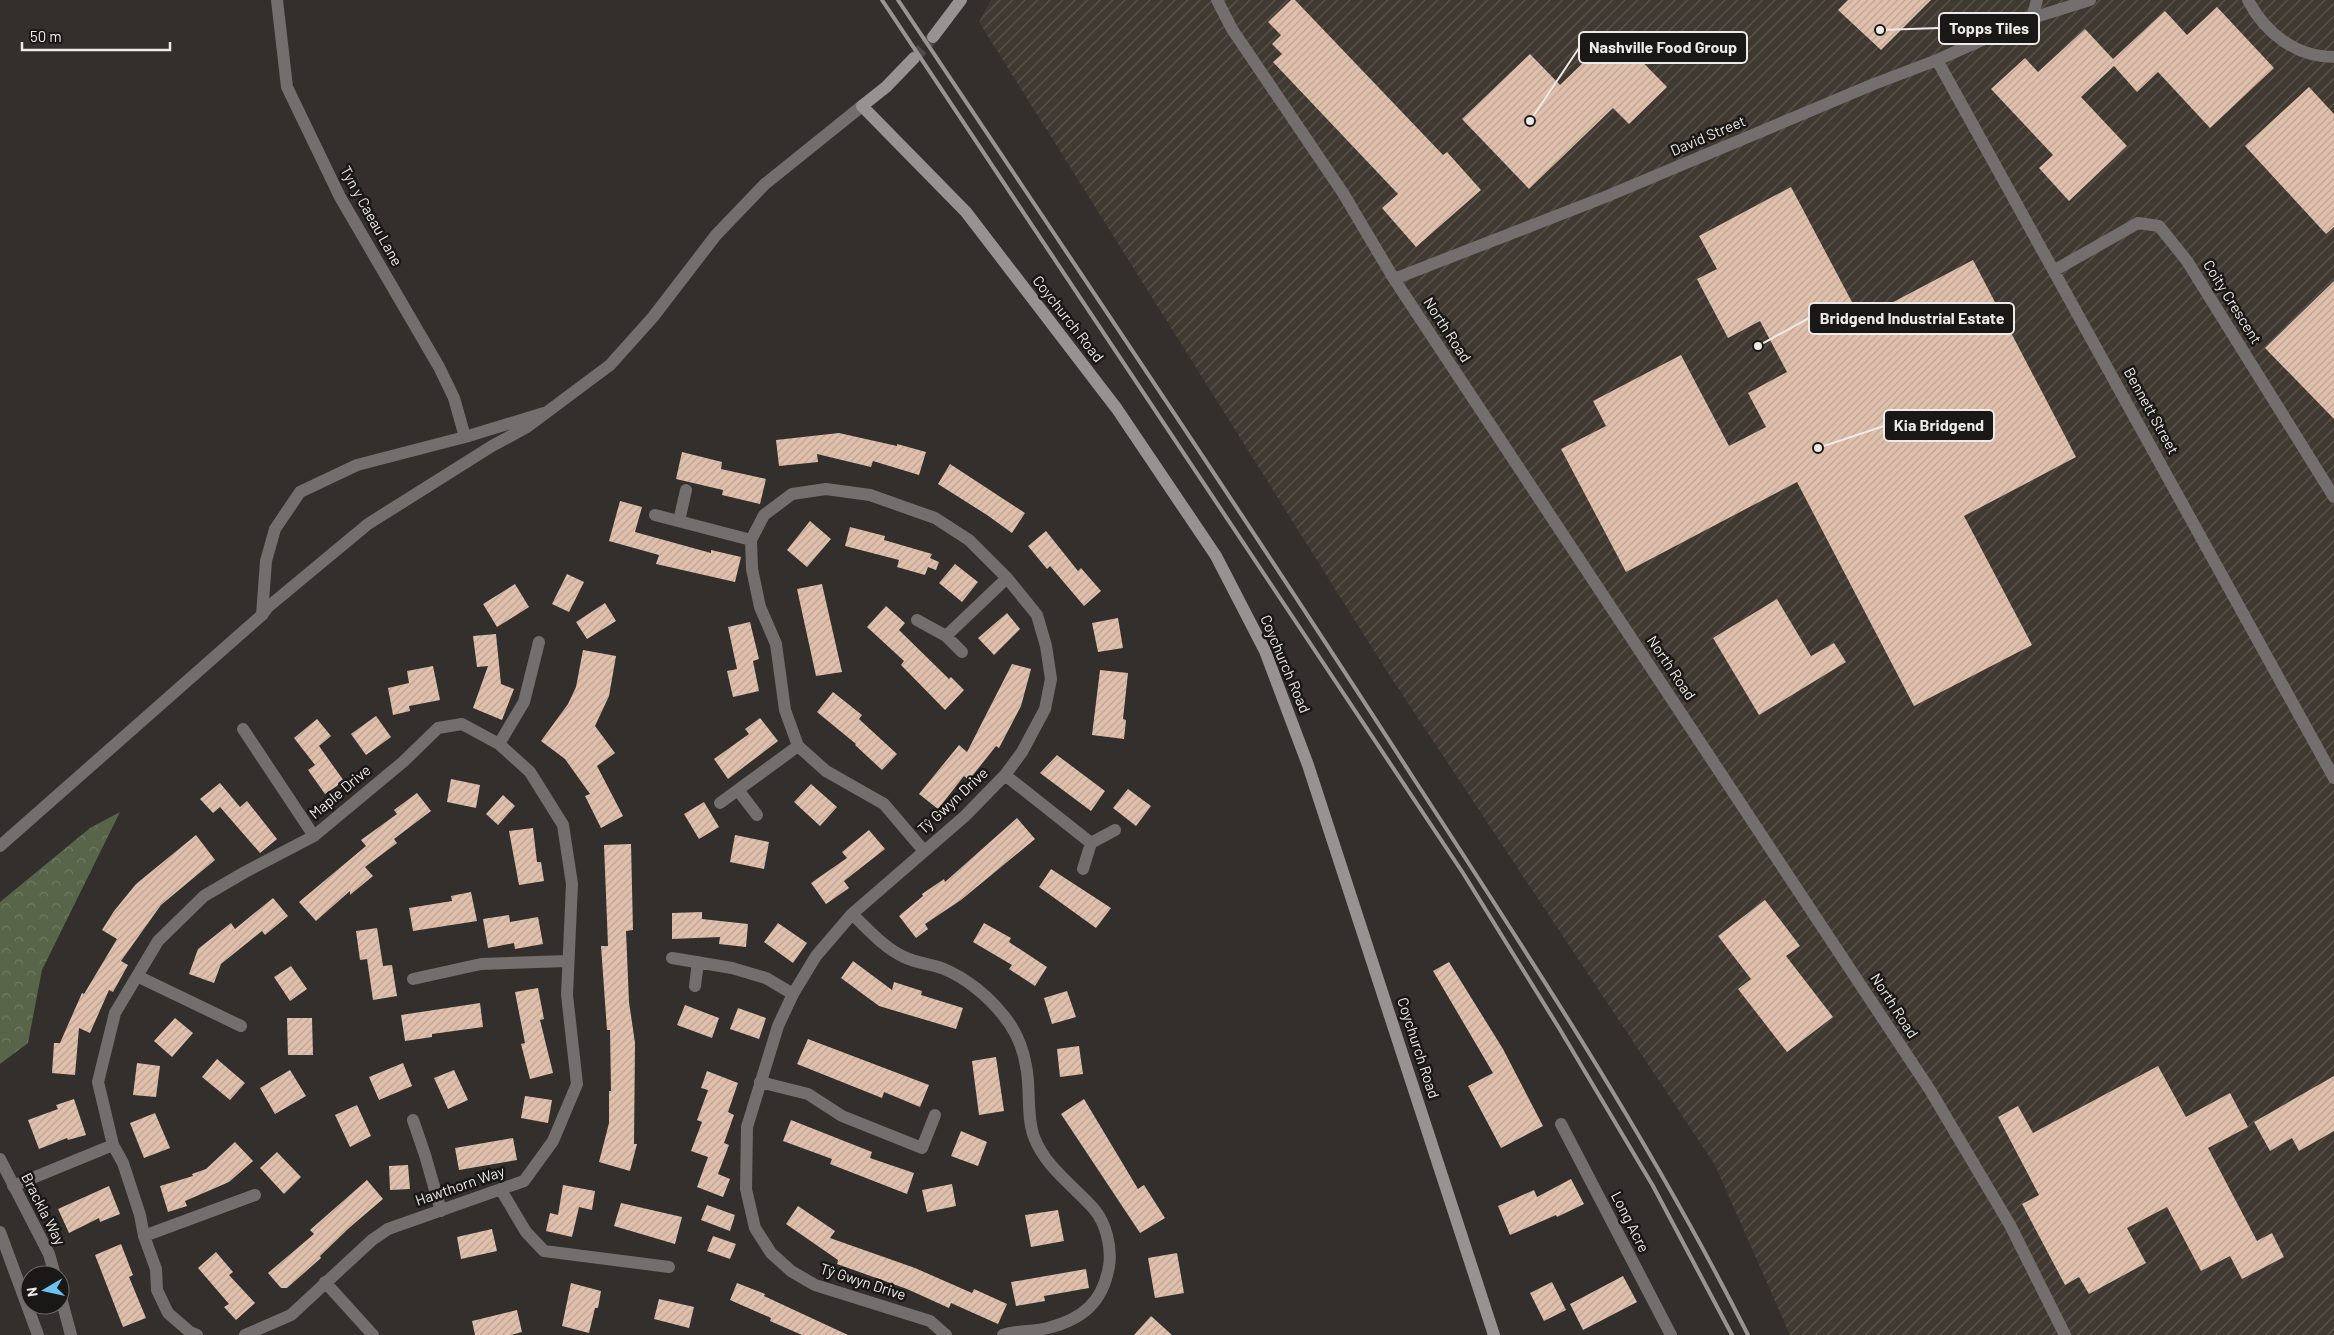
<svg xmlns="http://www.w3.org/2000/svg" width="2334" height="1335" font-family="Barlow,sans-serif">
<defs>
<pattern id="industrial-furrows" width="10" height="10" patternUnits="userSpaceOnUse" patternTransform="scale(1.25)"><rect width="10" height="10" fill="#403931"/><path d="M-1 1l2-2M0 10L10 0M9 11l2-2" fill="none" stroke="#5c564f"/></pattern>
<pattern id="forest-crowns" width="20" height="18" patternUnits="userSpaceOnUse" patternTransform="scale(1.25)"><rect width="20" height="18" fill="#586549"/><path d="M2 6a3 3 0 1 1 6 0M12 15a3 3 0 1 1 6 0" fill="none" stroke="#707b63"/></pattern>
<pattern id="building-hatch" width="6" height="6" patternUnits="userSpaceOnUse" patternTransform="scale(1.25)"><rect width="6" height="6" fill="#e0c0ac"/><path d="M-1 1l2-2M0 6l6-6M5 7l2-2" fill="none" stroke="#baa292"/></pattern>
</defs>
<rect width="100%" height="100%" fill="#322f2c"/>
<!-- industrial -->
<path fill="url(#industrial-furrows)" d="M 991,0 L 2334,0 L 2334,1335 L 1790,1335 L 1715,1165 L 1386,670 L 979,22 Z"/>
<!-- forest -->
<path fill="url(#forest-crowns)" d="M 120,812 L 42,970 L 28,1043 L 0,1064 L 0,902 L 90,828 Z"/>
<!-- building -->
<path fill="url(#building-hatch)" d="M 1291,0 L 1295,0 L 1443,155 L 1447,152 L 1481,190 L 1416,247 L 1382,208 L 1398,194 L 1273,62 L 1282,54 L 1272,44 L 1281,35 L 1268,22 Z
M 1848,0 L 1931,0 L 1881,50 L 1838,10 Z
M 2217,7 L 2274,68 L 2210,128 L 2158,72 L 2137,92 L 2114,66 L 2081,97 L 2127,146 L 2069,201 L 2039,168 L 2053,155 L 1991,89 L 2025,58 L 2038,72 L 2085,29 L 2113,59 L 2165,11 L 2187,35 Z
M 1614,33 L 1667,87 L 1629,124 L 1613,108 L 1529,189 L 1462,119 L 1530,54 L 1560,85 Z
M 2309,87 L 2334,114 L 2334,227 L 2326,234 L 2245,146 Z
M 1791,187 L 1861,319 L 1973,260 L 2076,457 L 1964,516 L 2032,645 L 1914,706 L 1797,482 L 1626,572 L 1561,449 L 1606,426 L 1593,401 L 1681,355 L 1729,446 L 1766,427 L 1748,393 L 1787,372 L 1760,321 L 1728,338 L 1697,279 L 1717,269 L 1699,236 Z
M 2334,281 L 2334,419 L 2265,348 Z
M 839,433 L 897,446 L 897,444 L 926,452 L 919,475 L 873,461 L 871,467 L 817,454 L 818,462 L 779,466 L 776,440 Z
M 682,452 L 722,462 L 721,469 L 766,479 L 760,504 L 722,495 L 723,490 L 676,479 Z
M 950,464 L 1025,513 L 1012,533 L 987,515 L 938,484 Z
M 620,501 L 642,507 L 635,532 L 711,553 L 711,550 L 741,557 L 735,582 L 656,564 L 659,555 L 609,541 Z
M 810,521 L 831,539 L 807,567 L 787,550 Z
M 850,527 L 885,536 L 884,540 L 932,554 L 930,558 L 939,562 L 936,570 L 928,567 L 925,575 L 897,567 L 899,560 L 845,546 Z
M 1046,531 L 1078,571 L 1081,568 L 1101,591 L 1084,606 L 1050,566 L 1047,569 L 1028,546 Z
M 955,564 L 978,582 L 962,602 L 939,583 Z
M 567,574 L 584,582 L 569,612 L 552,604 Z
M 515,584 L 529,607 L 497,627 L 483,604 Z
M 822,584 L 842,672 L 816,676 L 797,589 Z
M 1777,599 L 1811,656 L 1834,643 L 1846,662 L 1759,715 L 1713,638 Z
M 605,603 L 616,621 L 587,639 L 576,622 Z
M 886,606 L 905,623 L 899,630 L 949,679 L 951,677 L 964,690 L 945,710 L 901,665 L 904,661 L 867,627 Z
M 1007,613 L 1020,629 L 994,655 L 978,638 Z
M 1118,618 L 1123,648 L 1098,652 L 1092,623 Z
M 750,622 L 759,659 L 753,661 L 759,691 L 733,697 L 727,671 L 737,669 L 728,627 Z
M 496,634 L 501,684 L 514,689 L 502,720 L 473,708 L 488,666 L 477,667 L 473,636 Z
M 583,650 L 616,656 L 609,696 L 595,726 L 615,753 L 597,766 L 623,816 L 601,828 L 585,796 L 590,794 L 565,759 L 541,741 L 568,704 L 576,687 Z
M 1012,664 L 1031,669 L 1021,706 L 999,748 L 996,746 L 969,780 L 964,776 L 938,809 L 919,794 L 959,745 L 967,752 Z
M 433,666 L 440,700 L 409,706 L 410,711 L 393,715 L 388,688 L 409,683 L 407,671 Z
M 1100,670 L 1128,673 L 1123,719 L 1126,720 L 1124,739 L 1092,735 Z
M 833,692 L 862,715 L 859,719 L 897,754 L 882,770 L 855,745 L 856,744 L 817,712 Z
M 376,716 L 391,737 L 366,755 L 351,734 Z
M 760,718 L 778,741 L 728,779 L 714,759 L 749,734 L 745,729 Z
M 317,719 L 331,736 L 319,746 L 344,781 L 325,794 L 308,770 L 315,765 L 294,738 Z
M 1057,755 L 1105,791 L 1091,811 L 1040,773 Z
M 451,779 L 480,785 L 476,808 L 447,802 Z
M 220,783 L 240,807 L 247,801 L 277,839 L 260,853 L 220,807 L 213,813 L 200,799 Z
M 811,784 L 837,807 L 820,826 L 794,802 Z
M 1128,789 L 1151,806 L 1136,826 L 1113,808 Z
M 417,793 L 431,811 L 394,839 L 397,843 L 365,867 L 373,876 L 350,895 L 350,891 L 316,921 L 299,902 L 366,846 L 361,840 L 397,814 L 394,810 Z
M 503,795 L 515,806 L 498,825 L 486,814 Z
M 704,802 L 719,827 L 699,839 L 684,814 Z
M 1017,818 L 1035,839 L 961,900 L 925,924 L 928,929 L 916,938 L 899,916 L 923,896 L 922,894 L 944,879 L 945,882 Z
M 533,828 L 537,862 L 541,862 L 544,881 L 519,885 L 509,831 Z
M 869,830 L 885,849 L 844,881 L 849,888 L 826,904 L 811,883 L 847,858 L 842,852 Z
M 196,835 L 215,860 L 161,905 L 121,961 L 128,965 L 113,992 L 109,990 L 90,1033 L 79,1028 L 75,1075 L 52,1073 L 54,1043 L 60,1043 L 82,993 L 84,994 L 117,939 L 102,930 L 114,911 L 136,884 Z
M 735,835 L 769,842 L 764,869 L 730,862 Z
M 631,844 L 633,930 L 626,931 L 629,1002 L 635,1043 L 634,1144 L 637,1144 L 630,1171 L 599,1162 L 609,1123 L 609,1091 L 611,1091 L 610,1030 L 607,1030 L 601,946 L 608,946 L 604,845 Z
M 1051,869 L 1111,908 L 1096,928 L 1039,887 Z
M 471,892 L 477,921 L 413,931 L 409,908 L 452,901 L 451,896 Z
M 273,898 L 288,916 L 265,935 L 262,931 L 221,964 L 214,983 L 189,974 L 198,949 L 231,923 L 235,929 Z
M 1765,900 L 1800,946 L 1786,956 L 1833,1017 L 1787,1052 L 1738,989 L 1751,979 L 1718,936 Z
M 702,912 L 702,919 L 748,924 L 746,947 L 719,944 L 720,937 L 672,939 L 672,913 Z
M 509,915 L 510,922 L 538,917 L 543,944 L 515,949 L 514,943 L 488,948 L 483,919 Z
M 778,923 L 807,943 L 793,963 L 764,942 Z
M 984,923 L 1011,938 L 1009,942 L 1047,967 L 1035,986 L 1009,969 L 1012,965 L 973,942 Z
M 377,928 L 383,966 L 392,965 L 397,996 L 373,1000 L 367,959 L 360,960 L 356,931 Z
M 853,961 L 892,990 L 894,982 L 922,991 L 921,995 L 963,1008 L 956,1029 L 879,1006 L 841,978 Z
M 1449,962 L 1503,1049 L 1543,1126 L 1501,1148 L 1468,1086 L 1493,1073 L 1433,971 Z
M 291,966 L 307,989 L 290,1001 L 274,977 Z
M 538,988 L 544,1019 L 540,1020 L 553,1073 L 530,1079 L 521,1044 L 525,1043 L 515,992 Z
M 1067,991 L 1076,1017 L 1052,1024 L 1044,998 Z
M 480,1003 L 483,1027 L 432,1034 L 432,1037 L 405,1041 L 401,1015 Z
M 685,1005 L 719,1018 L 712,1038 L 677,1025 Z
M 738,1008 L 766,1018 L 759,1039 L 730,1029 Z
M 175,1018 L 193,1033 L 172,1057 L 154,1041 Z
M 287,1018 L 312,1018 L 313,1055 L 288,1055 Z
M 808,1039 L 929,1085 L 920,1107 L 884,1092 L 882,1098 L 797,1064 Z
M 1079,1046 L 1083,1074 L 1060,1077 L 1057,1049 Z
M 996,1057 L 1004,1111 L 979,1115 L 972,1061 Z
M 217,1059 L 245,1083 L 230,1100 L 202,1077 Z
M 137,1063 L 160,1066 L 156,1097 L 133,1095 Z
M 403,1063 L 412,1086 L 379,1100 L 369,1077 Z
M 2158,1066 L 2186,1117 L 2230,1093 L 2248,1127 L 2208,1148 L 2257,1241 L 2272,1233 L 2284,1257 L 2242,1279 L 2230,1256 L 2201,1271 L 2167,1207 L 2127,1228 L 2146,1263 L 2089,1294 L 2079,1277 L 2065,1285 L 2022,1204 L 2039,1195 L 1998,1117 L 2018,1106 L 2033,1133 Z
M 290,1070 L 306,1096 L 275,1114 L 260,1088 Z
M 454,1070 L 468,1100 L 448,1109 L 434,1078 Z
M 707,1071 L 738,1083 L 728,1112 L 734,1115 L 724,1143 L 729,1145 L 718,1174 L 730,1179 L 723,1197 L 697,1187 L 708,1157 L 691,1151 L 702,1122 L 697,1120 L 708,1090 L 701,1088 Z
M 2334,1076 L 2334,1131 L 2299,1151 L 2292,1138 L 2270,1151 L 2254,1122 Z
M 525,1096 L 552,1100 L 548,1123 L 521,1118 Z
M 74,1099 L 86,1135 L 68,1140 L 67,1138 L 39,1149 L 28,1120 L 58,1109 L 56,1105 Z
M 1084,1099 L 1138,1189 L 1144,1185 L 1165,1218 L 1140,1233 L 1061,1114 Z
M 357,1105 L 371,1136 L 350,1147 L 335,1115 Z
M 155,1113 L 170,1148 L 144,1158 L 130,1123 Z
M 791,1120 L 872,1152 L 870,1158 L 914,1173 L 907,1194 L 830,1164 L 832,1159 L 783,1141 Z
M 961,1131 L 987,1142 L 978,1166 L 951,1156 Z
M 513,1138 L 517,1160 L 459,1170 L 455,1148 Z
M 235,1142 L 253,1161 L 229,1182 L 185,1201 L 187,1206 L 168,1212 L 160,1186 L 193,1176 L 192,1174 L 206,1169 Z
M 277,1152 L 301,1177 L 284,1194 L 260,1168 Z
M 408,1165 L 410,1189 L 390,1190 L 389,1166 Z
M 1571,1179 L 1584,1204 L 1557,1217 L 1556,1215 L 1510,1235 L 1498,1206 L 1534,1190 L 1537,1197 Z
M 367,1180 L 383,1199 L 349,1228 L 320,1256 L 321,1258 L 287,1288 L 281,1288 L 268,1273 L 314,1234 L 310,1230 Z
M 952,1184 L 956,1206 L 927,1212 L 922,1190 Z
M 563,1185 L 595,1191 L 592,1210 L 579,1207 L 572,1237 L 546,1231 L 550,1213 L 558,1215 Z
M 109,1186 L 120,1214 L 100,1222 L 99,1218 L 69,1233 L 58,1209 Z
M 621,1203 L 682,1217 L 675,1244 L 614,1226 Z
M 707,1205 L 735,1215 L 730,1231 L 701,1220 Z
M 798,1206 L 835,1231 L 830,1238 L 915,1268 L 972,1293 L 974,1289 L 1007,1304 L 998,1324 L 951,1303 L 949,1308 L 907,1289 L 837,1264 L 838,1260 L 786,1224 Z
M 1058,1210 L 1064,1241 L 1031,1247 L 1025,1215 Z
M 492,1229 L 497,1251 L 461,1259 L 457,1237 Z
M 713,1236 L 736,1244 L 730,1259 L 707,1251 Z
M 121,1244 L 133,1275 L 129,1277 L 146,1318 L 123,1327 L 95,1255 Z
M 216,1252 L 233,1272 L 229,1275 L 255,1303 L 236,1320 L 224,1307 L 229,1304 L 198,1268 Z
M 1177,1253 L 1184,1293 L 1155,1298 L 1148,1258 Z
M 1086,1269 L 1089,1288 L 1044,1296 L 1045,1301 L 1016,1306 L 1011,1282 Z
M 1623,1276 L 1637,1302 L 1583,1330 L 1570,1304 Z
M 1552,1282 L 1566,1310 L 1544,1321 L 1530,1293 Z
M 571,1283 L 601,1291 L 598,1308 L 595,1308 L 589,1333 L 562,1326 Z
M 737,1283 L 765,1294 L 764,1296 L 848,1335 L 802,1335 L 770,1321 L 771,1318 L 730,1300 Z
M 659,1299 L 694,1307 L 689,1328 L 654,1319 Z
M 517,1310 L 522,1332 L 511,1335 L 475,1335 L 472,1321 Z
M 1151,1316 L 1172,1335 L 1134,1335 Z"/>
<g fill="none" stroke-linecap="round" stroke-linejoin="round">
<!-- secondary-tunnel -->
<path stroke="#4e4b48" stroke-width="12" stroke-dasharray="12 6" stroke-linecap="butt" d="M 914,58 L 933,37"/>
<!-- minor -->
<path stroke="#726f6e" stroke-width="12" d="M 277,0 L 287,87 L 340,197 L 439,367 L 454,398 L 465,437
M 1217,0 L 1232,29 L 1343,193 L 1394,279 L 1930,1090 L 2010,1225 L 2065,1335
M 2248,0 C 2265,33 2296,57 2334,57
M 2032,18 L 2037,0
M 1937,60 L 2334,778
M 2055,270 L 2138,223 L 2159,226 L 2187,261 L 2334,497
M 1394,279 L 1605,197 L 1874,84 L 1937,60 L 2032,18 L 2090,0
M 655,515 L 751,540
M 679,521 L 686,490
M 262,615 L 266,561 L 275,529 L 300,492 L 357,465 L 465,437 L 544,413
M 917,620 L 946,636 L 962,652
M 946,636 L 1007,578
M 243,729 L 314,836
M 499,744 L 524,702 L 539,642
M 1005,775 L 1091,843
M 738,790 L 757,815
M 720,803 L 798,746
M 924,851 L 884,804 L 826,771 L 798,746 L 785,710 L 776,644 L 760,607 L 752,569 L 751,540 L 764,515 L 792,494 L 826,489 L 870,495 L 935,518 L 969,540 L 1007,578 L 1037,615 L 1046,646 L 1051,679 L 1045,709 L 1022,752 L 1005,775 L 965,816 L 852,914 L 816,956 L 793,994 L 778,1026 L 747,1127 L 746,1189 L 755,1228 L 771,1253 L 791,1271 L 815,1285 L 930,1321 L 946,1335
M 1083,869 L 1091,843 L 1115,830
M 852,914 C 869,930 883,947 904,957 C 916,963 931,964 944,969 C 966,978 988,996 1003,1015 C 1015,1029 1023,1048 1026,1066 C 1031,1089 1026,1115 1034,1137 C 1046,1168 1073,1185 1094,1209 C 1106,1223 1112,1248 1109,1266 C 1103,1302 1083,1319 1048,1328 C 1033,1332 1017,1330 1003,1335
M 672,958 L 732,968 L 766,978 L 793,994
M 137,976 L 241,1026
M 413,979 L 481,964 L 567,961
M 695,986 L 698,962
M 760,1082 L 808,1094 L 842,1116 L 922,1148 L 935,1115
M 413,1120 L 425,1155 L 441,1211
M 1561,1124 L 1671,1335
M 13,1186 L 113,1145
M 501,1190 L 526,1232 L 544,1251 L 669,1267
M 144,1236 L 255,1195
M 325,1282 L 373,1335
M 197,1335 L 190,1332 L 168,1313 L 157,1290 L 156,1269 L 144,1236 L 140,1215 L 123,1163 L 113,1145 L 98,1082 L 115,1013 L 158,941 L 204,896 L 245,872 L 314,836 L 403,762 L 438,728 L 462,724 L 499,744 L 530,772 L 563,825 L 572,884 L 567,995 L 577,1084 L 553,1141 L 524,1181 L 388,1229 L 372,1240 L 291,1315 L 245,1335"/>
<!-- tertiary -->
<path stroke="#726f6e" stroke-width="12" d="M 0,846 L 262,615 L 268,607 L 368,524 L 492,446 L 527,427 L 610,365 L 653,317 L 716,235 L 765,184 L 862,106
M 0,1159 L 49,1254 L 55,1275
M 0,1232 L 38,1335
M 60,1294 L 71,1335"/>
<!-- secondary -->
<path stroke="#979392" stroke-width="12" d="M 933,37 L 961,0
M 914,58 L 886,87 L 862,106 L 966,212 L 1117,409 L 1216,556 L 1265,651 L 1308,765 L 1494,1335"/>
<!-- rail -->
<path stroke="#979592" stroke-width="4" d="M 882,0 L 1463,873 L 1559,1028 L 1653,1186 L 1732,1335
M 898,0 C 1070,258 1244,515 1412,776 C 1531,959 1650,1140 1748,1335"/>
</g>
<g text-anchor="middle" stroke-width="5" stroke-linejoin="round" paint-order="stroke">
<!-- street labels -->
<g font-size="15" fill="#edebe8" stroke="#191816">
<text transform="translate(1708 136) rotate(-23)" y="5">David Street</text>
<text transform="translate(371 216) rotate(61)" y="5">Tyn y Caeau Lane</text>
<text transform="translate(2232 302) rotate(58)" y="5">Coity Crescent</text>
<text transform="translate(1068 319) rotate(52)" y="5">Coychurch Road</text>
<text transform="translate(1447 330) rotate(57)" y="5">North Road</text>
<text transform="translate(2151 411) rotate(61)" y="5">Bennett Street</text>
<text transform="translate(1285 664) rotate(67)" y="5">Coychurch Road</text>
<text transform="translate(1671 668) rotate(56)" y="5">North Road</text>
<text transform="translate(340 792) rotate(-40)" y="5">Maple Drive</text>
<text transform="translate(953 801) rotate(-43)" y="5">Tŷ Gwyn Drive</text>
<text transform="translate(1894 1006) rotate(57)" y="5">North Road</text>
<text transform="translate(1418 1048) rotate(72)" y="5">Coychurch Road</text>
<text transform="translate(460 1186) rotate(-19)" y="5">Hawthorn Way</text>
<text transform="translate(43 1209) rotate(63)" y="5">Brackla Way</text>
<text transform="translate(1630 1222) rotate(63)" y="5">Long Acre</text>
<text transform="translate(863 1282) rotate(18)" y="5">Tŷ Gwyn Drive</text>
</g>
</g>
<!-- callouts -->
<path fill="none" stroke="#edebe8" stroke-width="2" d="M1880 30L1939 28M1530 121L1579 48M1758 346L1809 318M1818 448L1884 426"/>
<g fill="#edebe8" stroke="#191816" stroke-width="2">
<circle cx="1880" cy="30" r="5"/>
<circle cx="1530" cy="121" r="5"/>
<circle cx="1758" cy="346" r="5"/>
<circle cx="1818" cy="448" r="5"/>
</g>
<g fill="#191816" stroke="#edebe8" stroke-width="2">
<rect x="1939" y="13" width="100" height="31" rx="5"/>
<rect x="1579" y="32" width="168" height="31" rx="5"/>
<rect x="1809" y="303" width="205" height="31" rx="5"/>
<rect x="1884" y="410" width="110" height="31" rx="5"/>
</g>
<g font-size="16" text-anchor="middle" font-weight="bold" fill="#edebe8">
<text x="1989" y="34">Topps Tiles</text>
<text x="1663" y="53">Nashville Food Group</text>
<text x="1912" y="324">Bridgend Industrial Estate</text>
<text x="1939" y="431">Kia Bridgend</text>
</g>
<!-- north arrow -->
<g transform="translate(45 1290) rotate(261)"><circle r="24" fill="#191816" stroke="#6e6c6a"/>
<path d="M0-4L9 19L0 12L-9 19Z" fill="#6ec2f3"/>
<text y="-8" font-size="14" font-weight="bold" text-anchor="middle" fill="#edebe8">N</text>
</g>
<!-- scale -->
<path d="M22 42v8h148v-8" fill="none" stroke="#edebe8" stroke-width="2.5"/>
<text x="30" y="42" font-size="15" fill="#edebe8" stroke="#191816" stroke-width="4" paint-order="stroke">50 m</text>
</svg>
